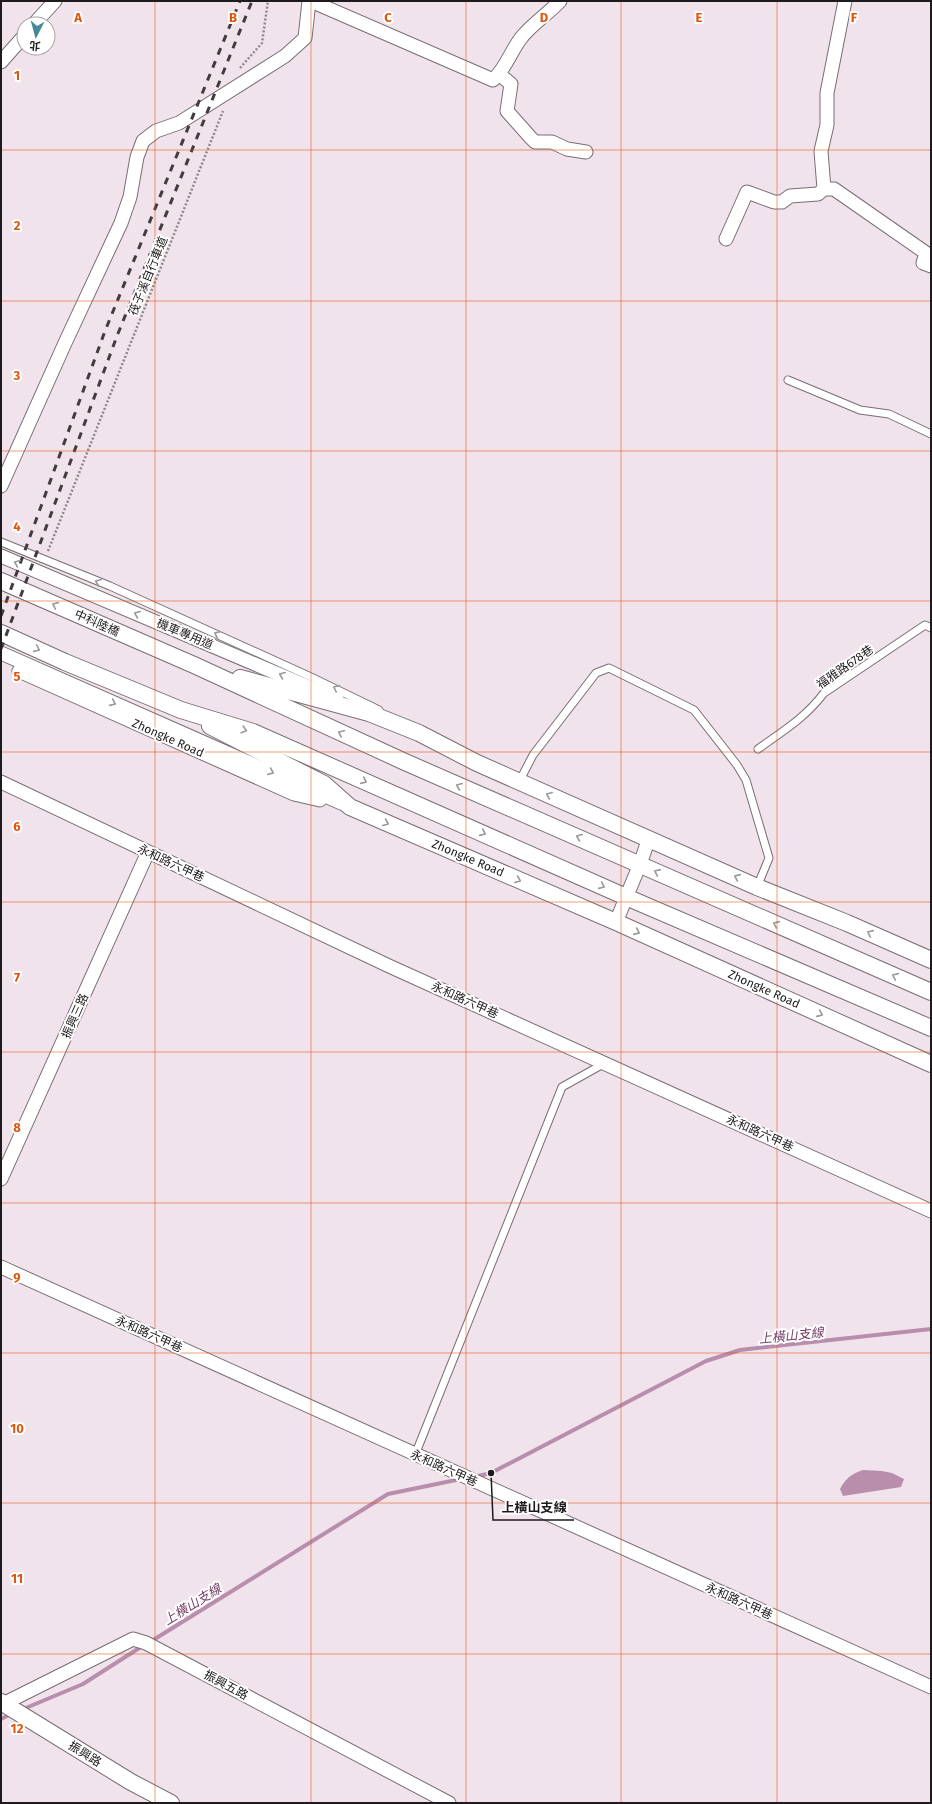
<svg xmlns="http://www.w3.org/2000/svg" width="932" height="1804" font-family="'Fira Sans','Noto Sans TC',sans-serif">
<rect width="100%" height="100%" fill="#f1e3ec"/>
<!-- water -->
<path fill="#b88eac" d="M 863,1470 L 882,1471 L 892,1473 L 904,1479 L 901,1487 L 843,1496 L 840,1489 C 845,1479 851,1474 863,1470 Z"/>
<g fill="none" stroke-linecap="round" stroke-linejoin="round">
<!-- stream -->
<path stroke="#b88eac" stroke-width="4" d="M 474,1477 L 491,1473 L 706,1361 L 740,1350 L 931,1329
M 150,1642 L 388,1494 L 461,1479
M 21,1710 L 83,1684 L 144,1645
M 1,1719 L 11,1714"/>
<defs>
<path id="service" d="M 788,380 L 860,410 L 889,414 L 931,434
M 1,542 L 110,586 L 311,677 L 379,710
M 758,749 C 783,731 805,718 824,693 L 925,625 L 931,628
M 519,782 L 533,755 L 596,673 L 609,668 L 694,710 L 737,765 L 746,780 L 769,858 L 757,887
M 415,1455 L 562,1087 L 605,1063"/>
<path id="minor" d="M 311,1 L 493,80 C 506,68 511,51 521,38 C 532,24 548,14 560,1
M 34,24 L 55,1
M 1,62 L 24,36
M 499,74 L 511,84 L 507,111 L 531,138 L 535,142 L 552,142 L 567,149 L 586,152
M 824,189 L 834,189 L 926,253 L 923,263 L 931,266
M 726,239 L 747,192 L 774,202 L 782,202 L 790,196 L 818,194 L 824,189 L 821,151 L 827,125 L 827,93 L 845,1
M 1,486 L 65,343 L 121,223 L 130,197 L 137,157 L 143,141 L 156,131 L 179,123 L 285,56 L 305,38 L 309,1
M 1,556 L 337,699
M 1,653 L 341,803
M 19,671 L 294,794 L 320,800
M 1,782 L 389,966 L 931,1211
M 616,922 L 640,864 L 649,838
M 1,1179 L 148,852
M 1,1267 L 931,1687
M 1,1705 L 133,1639 L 146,1643 L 449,1803"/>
<path id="tertiary" d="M 1,581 L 194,665 L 405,762 L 931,992
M 1,633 L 65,662 L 181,710 L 253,732 L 626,897 L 931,1028
M 240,678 L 369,713 L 419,733 L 477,763 L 757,887 L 847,923 L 931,960
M 210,726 L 324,784 L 350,807 L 616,922 L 931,1064
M 1,1702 L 131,1782 L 171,1803"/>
</defs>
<!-- service casing -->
<use href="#service" stroke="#796d76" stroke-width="9"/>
<!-- minor casing -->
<use href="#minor" stroke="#796d76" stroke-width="15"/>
<!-- tertiary casing -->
<use href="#tertiary" stroke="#796d76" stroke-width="18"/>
<!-- path -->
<path stroke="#8f868c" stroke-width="2.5" stroke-dasharray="2 2" stroke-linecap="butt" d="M 240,68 L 262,43 L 268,1
M 48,551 L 223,111"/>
<!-- service -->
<use href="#service" stroke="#fff" stroke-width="7"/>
<!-- minor -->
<use href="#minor" stroke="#fff" stroke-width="13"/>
<!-- tertiary -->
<use href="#tertiary" stroke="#fff" stroke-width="16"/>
<!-- rail -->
<path stroke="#423b3f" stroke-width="3" stroke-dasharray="7 7" stroke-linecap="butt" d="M 1,616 L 105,331 L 240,1
M 1,649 L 117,336 L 252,1"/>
</g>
<!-- one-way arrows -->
<defs><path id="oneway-chevron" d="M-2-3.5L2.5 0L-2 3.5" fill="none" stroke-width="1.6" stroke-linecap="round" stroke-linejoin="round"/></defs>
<g stroke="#9a9899">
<use href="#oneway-chevron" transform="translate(17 563) rotate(-157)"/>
<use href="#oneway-chevron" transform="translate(98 582) rotate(-158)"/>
<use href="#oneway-chevron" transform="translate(55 605) rotate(-156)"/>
<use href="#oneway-chevron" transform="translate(137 614) rotate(-157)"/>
<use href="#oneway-chevron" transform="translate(217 634) rotate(-156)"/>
<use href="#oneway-chevron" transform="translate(37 649) rotate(24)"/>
<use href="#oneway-chevron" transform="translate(282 675) rotate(-157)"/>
<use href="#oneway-chevron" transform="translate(336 688) rotate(-154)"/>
<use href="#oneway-chevron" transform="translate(113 703) rotate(24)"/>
<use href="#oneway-chevron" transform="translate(244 730) rotate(17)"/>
<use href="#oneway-chevron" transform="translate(341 733) rotate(-155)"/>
<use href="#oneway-chevron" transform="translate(271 772) rotate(24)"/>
<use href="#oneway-chevron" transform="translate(364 781) rotate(24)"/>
<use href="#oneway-chevron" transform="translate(459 786) rotate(-157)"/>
<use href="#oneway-chevron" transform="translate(549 795) rotate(-157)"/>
<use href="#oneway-chevron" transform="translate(386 823) rotate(23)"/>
<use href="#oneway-chevron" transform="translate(483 833) rotate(24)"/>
<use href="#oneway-chevron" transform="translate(579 837) rotate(-157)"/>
<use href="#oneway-chevron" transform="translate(657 872) rotate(-156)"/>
<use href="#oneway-chevron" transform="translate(737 877) rotate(-156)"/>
<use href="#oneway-chevron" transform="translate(518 880) rotate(23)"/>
<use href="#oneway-chevron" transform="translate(602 886) rotate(24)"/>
<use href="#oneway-chevron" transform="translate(776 924) rotate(-156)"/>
<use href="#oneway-chevron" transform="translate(637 932) rotate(24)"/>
<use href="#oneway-chevron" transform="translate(870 933) rotate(-156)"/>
<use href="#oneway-chevron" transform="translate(895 976) rotate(-156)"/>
<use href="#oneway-chevron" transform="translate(820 1014) rotate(24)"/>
</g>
<!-- grid -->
<path fill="none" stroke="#de560d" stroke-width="1" stroke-opacity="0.55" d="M 155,1 L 155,1803M 311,1 L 311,1803M 466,1 L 466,1803M 621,1 L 621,1803M 777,1 L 777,1803M 1,150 L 931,150M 1,301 L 931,301M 1,451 L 931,451M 1,601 L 931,601M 1,752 L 931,752M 1,902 L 931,902M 1,1052 L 931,1052M 1,1203 L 931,1203M 1,1353 L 931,1353M 1,1503 L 931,1503M 1,1654 L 931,1654"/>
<g text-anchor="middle" stroke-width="4" stroke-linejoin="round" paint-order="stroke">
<!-- street labels -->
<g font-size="12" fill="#1f1a1d" stroke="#fff">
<text transform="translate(148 276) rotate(-68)" y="4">筏子溪自行車道</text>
<text transform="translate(97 623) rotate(24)" y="4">中科陸橋</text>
<text transform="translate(185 634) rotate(23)" y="4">機車專用道</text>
<text transform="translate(845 667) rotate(-35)" y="4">福雅路678巷</text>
<text transform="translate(168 738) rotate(24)" y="4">Zhongke Road</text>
<text transform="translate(468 858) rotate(23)" y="4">Zhongke Road</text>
<text transform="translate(171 863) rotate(25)" y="4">永和路六甲巷</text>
<text transform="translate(764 989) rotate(24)" y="4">Zhongke Road</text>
<text transform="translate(465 1000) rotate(24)" y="4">永和路六甲巷</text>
<text transform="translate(75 1016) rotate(-66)" y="4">振興三路</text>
<text transform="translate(760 1133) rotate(24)" y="4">永和路六甲巷</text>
<text transform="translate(149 1334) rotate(24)" y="4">永和路六甲巷</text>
<text transform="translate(444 1468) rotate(24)" y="4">永和路六甲巷</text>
<text transform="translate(739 1601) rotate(24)" y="4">永和路六甲巷</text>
<text transform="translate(226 1685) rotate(28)" y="4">振興五路</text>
<text transform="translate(85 1754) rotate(32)" y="4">振興路</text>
</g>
<!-- water labels -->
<g font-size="13" font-style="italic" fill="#774069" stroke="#fff">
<text transform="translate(791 1335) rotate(-6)" y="5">上橫山支線</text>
<text transform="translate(192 1604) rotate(-32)" y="5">上橫山支線</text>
</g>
</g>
<g font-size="13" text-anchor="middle" font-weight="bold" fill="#de560d" stroke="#fff" stroke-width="4" stroke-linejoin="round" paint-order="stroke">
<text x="78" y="22">A</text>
<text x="233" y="22">B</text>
<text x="388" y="22">C</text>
<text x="544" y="22">D</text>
<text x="699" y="22">E</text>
<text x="854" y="22">F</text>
<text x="17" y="80">1</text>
<text x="17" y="230">2</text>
<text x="17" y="380">3</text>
<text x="17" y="531">4</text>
<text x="17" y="681">5</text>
<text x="17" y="831">6</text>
<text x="17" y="982">7</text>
<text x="17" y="1132">8</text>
<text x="17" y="1282">9</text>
<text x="17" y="1433">10</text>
<text x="17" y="1583">11</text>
<text x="17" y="1733">12</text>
</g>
<!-- callouts -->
<path fill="none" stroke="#1f1a1d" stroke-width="1.5" d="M491 1473L493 1520H574"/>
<circle fill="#1f1a1d" stroke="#fff" stroke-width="1.5" cx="491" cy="1473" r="4"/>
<g font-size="13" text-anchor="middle" font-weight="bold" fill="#1f1a1d" stroke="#fff" stroke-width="4" stroke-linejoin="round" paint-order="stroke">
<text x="534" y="1512">上橫山支線</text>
</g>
<!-- border -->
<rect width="932" height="1804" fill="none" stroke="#1f1a1d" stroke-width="4"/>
<!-- north arrow -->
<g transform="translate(36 36) rotate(186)"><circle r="19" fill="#ffffff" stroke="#a5a3a5"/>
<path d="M0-3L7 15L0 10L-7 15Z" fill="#458898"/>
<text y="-6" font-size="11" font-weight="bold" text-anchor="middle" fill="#1f1a1d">北</text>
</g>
</svg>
